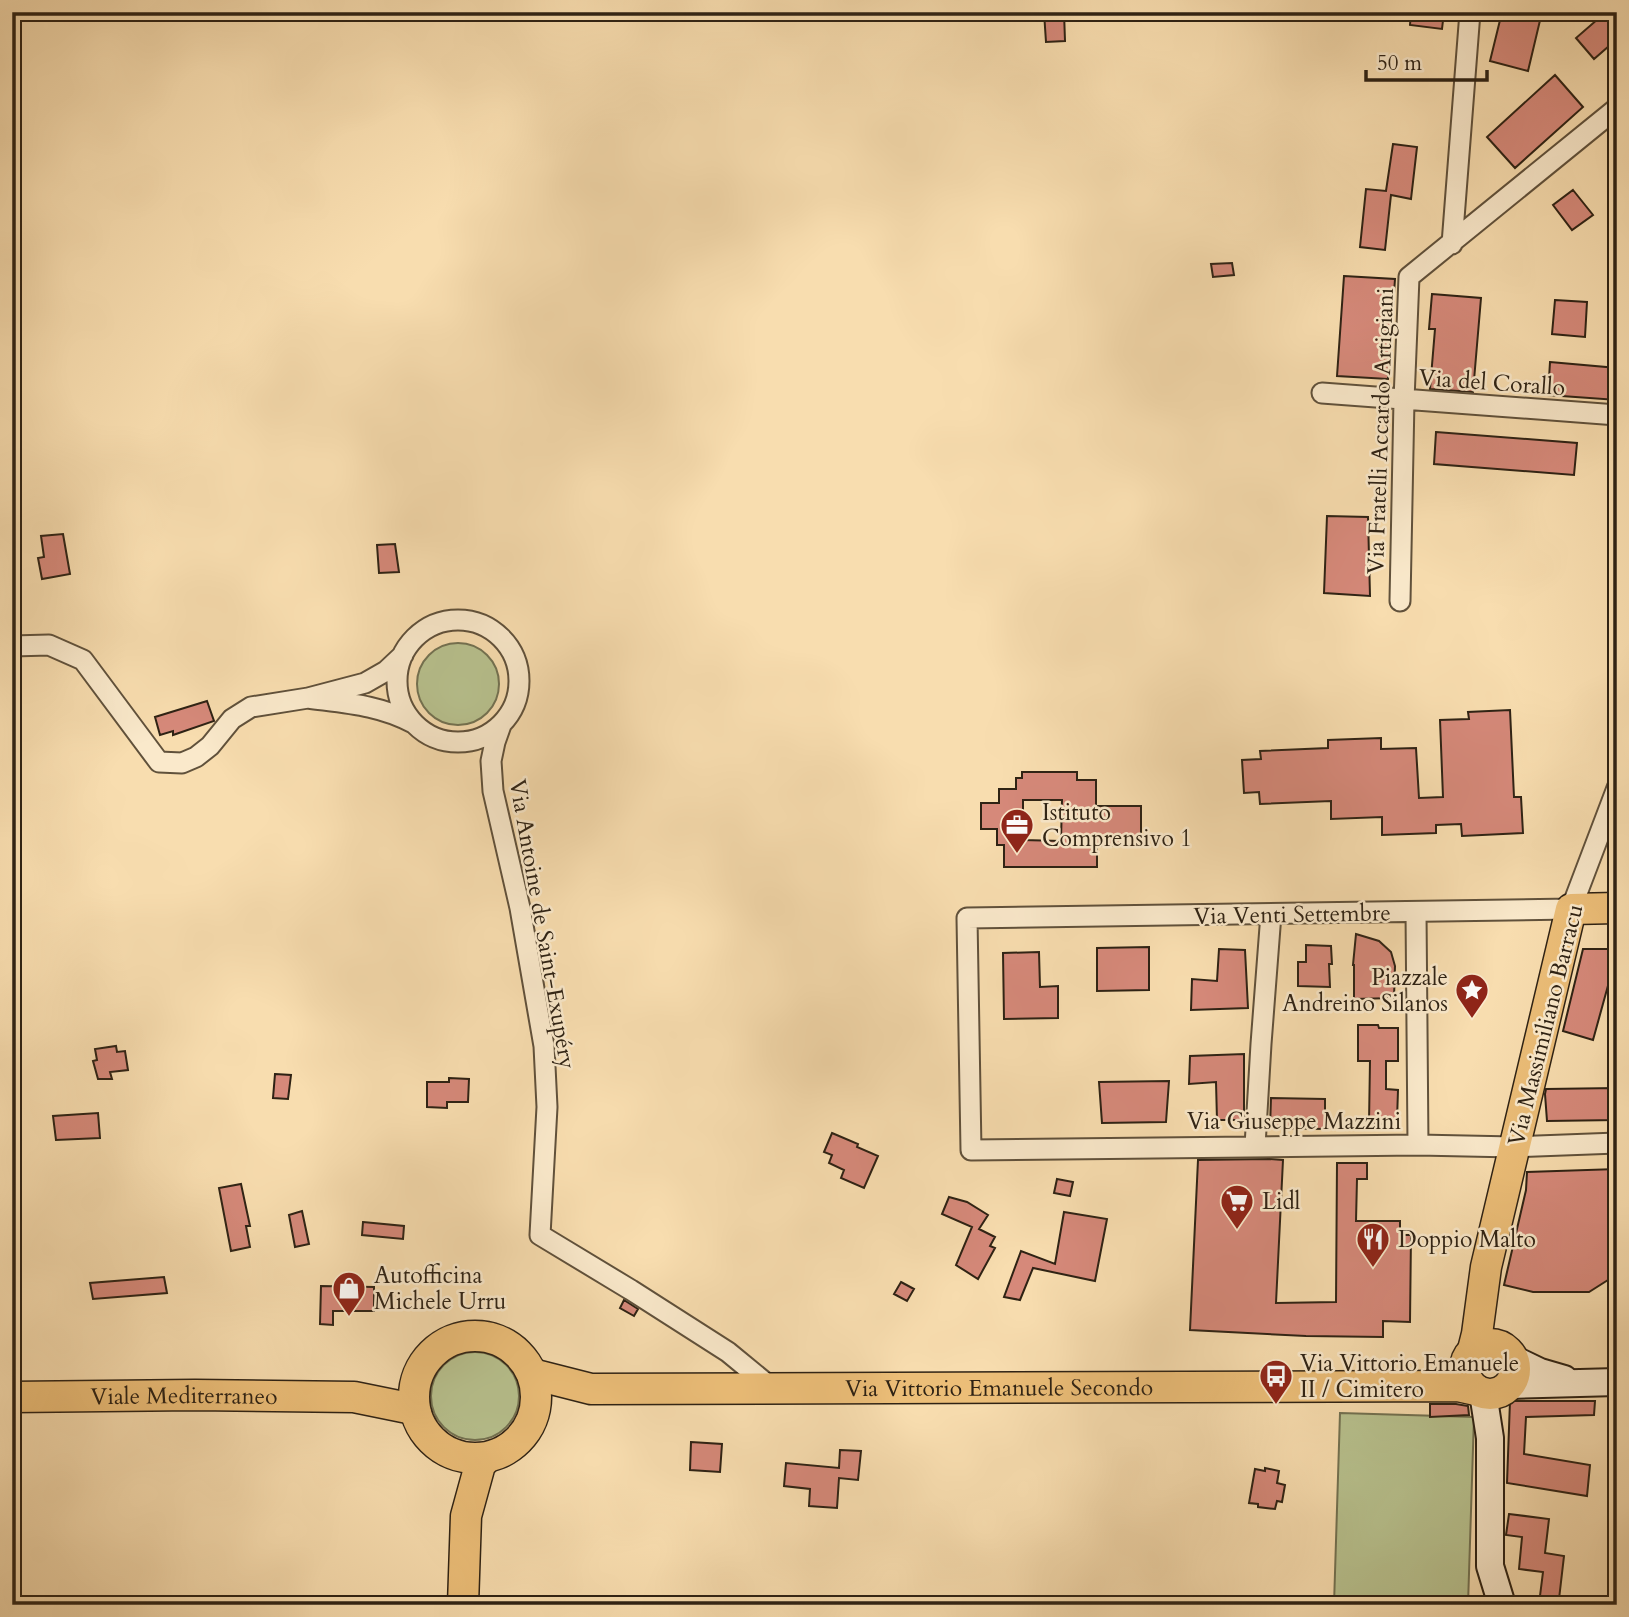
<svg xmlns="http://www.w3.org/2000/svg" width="1629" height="1617" font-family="Cardo,serif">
<rect width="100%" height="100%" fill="#f8ddaf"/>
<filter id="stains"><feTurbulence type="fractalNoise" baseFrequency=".00286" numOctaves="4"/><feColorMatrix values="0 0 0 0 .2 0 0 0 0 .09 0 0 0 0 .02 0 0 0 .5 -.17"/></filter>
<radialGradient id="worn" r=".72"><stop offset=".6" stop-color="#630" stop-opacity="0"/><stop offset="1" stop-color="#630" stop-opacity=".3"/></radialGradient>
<!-- green -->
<path fill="#b8c28f" stroke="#737252" stroke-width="2" d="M417 684a41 41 0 1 1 82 0a41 41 0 1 1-82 0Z
M431 1396a44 44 0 1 1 88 0a44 44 0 1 1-88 0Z
M 1340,1413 L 1474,1417 L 1468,1605 L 1334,1605 Z"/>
<!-- building -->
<path fill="#d6897a" stroke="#2e2214" stroke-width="2" fill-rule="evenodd" d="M 1044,12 L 1064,12 L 1065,41 L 1046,42 Z
M 1411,12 L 1444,12 L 1442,29 L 1410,25 Z
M 1502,12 L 1542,12 L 1528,71 L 1490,61 Z
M 1606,12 L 1617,12 L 1617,39 L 1594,59 L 1576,38 Z
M 1555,75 L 1583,107 L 1515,168 L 1487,137 Z
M 1393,144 L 1417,147 L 1411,199 L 1391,195 L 1385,250 L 1360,247 L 1366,189 L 1386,191 Z
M 1573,190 L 1593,215 L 1572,230 L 1553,205 Z
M 1232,263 L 1234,275 L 1213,277 L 1211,264 Z
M 1344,276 L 1395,279 L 1388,379 L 1337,376 Z
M 1432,294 L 1481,298 L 1473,392 L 1430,389 L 1435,329 L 1429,329 Z
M 1555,300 L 1587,302 L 1585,337 L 1552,334 Z
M 1550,362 L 1617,368 L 1617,400 L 1548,395 Z
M 1436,432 L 1577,443 L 1574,475 L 1434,464 Z
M 1327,516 L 1368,517 L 1370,596 L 1324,593 Z
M 63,534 L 70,574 L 42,579 L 38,558 L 44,557 L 41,536 Z
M 395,544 L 399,572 L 379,573 L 377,545 Z
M 207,701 L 214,721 L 173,735 L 173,731 L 160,735 L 155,717 Z
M 1510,710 L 1514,797 L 1521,797 L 1523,833 L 1462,836 L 1461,824 L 1436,825 L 1436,833 L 1382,835 L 1382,817 L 1331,819 L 1331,801 L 1260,804 L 1259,792 L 1244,793 L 1242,760 L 1261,759 L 1260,751 L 1328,748 L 1328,740 L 1381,738 L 1381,749 L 1416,748 L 1419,798 L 1443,797 L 1440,720 L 1469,719 L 1468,712 Z
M 1022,772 L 1077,772 L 1077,780 L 1096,780 L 1096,806 L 1141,806 L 1141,846 L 1097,846 L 1097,867 L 1004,867 L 1004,845 L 997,845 L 997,829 L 981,829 L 981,803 L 999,803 L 999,789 L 1016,789 L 1016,778 L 1022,778 ZM 1023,800 L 1062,800 L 1061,841 L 1023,840 Z
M 1356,934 L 1379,941 L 1391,952 L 1395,966 L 1394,998 L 1354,999 L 1354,965 L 1353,965 Z
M 1306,945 L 1331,946 L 1332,964 L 1329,964 L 1330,987 L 1298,986 L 1298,962 L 1306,962 Z
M 1149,947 L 1149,990 L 1097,991 L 1097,948 Z
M 1219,949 L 1245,950 L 1248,1008 L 1191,1010 L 1192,979 L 1217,981 Z
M 1583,949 L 1617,949 L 1617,982 L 1609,982 L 1593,1040 L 1563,1031 Z
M 1039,952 L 1040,987 L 1058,986 L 1058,1018 L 1004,1019 L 1003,953 Z
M 1358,1025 L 1378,1025 L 1379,1028 L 1398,1028 L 1398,1061 L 1386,1061 L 1386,1089 L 1398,1090 L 1397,1120 L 1384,1120 L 1384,1124 L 1369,1124 L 1370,1061 L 1358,1061 Z
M 116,1046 L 117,1052 L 125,1051 L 128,1070 L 110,1072 L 112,1079 L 98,1079 L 93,1061 L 97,1060 L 95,1049 Z
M 1244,1054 L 1244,1120 L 1217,1120 L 1216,1082 L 1189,1084 L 1190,1056 Z
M 275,1074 L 291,1075 L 288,1099 L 273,1098 Z
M 449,1078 L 469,1079 L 468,1102 L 447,1102 L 447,1108 L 427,1107 L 427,1082 L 449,1082 Z
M 1169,1081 L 1166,1122 L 1102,1123 L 1099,1082 Z
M 1617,1088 L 1617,1120 L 1547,1121 L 1545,1094 L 1546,1089 Z
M 1271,1098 L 1325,1099 L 1325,1129 L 1270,1128 Z
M 98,1113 L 100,1138 L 56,1140 L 53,1116 Z
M 832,1133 L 858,1144 L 857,1147 L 878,1156 L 864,1188 L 841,1178 L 844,1170 L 829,1163 L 832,1155 L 824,1152 Z
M 1270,1159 L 1283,1160 L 1276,1303 L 1336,1302 L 1337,1163 L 1367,1163 L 1367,1179 L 1357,1179 L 1356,1221 L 1400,1221 L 1400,1235 L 1411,1235 L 1410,1322 L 1383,1321 L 1383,1337 L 1306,1336 L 1190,1330 L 1198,1160 Z
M 1617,1169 L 1617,1282 L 1608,1280 L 1589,1292 L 1533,1292 L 1504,1285 L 1526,1190 L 1527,1172 Z
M 1057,1179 L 1073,1182 L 1070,1196 L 1054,1193 Z
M 241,1184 L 250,1226 L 246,1226 L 250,1247 L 231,1251 L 219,1188 Z
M 949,1197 L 967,1202 L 988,1215 L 979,1229 L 995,1237 L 990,1246 L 995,1248 L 978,1279 L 956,1265 L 972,1227 L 942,1214 Z
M 302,1211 L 309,1244 L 295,1247 L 289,1215 Z
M 1064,1212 L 1107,1219 L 1095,1281 L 1033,1268 L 1020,1300 L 1004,1297 L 1021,1251 L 1055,1264 Z
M 363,1222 L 404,1226 L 403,1239 L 362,1235 Z
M 164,1277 L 167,1293 L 93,1299 L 90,1283 Z
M 901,1282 L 914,1289 L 907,1301 L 894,1294 Z
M 321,1286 L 374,1287 L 374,1311 L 333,1311 L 333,1325 L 320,1324 Z
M 624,1300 L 638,1309 L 634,1316 L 620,1308 Z
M 1510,1401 L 1595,1401 L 1594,1415 L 1526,1417 L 1524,1454 L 1590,1465 L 1587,1496 L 1507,1483 Z
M 1430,1404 L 1456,1404 L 1468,1406 L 1469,1415 L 1430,1417 Z
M 691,1442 L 722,1444 L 720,1472 L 690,1470 Z
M 840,1450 L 861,1451 L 858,1480 L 839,1478 L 837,1508 L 809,1506 L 810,1489 L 784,1486 L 786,1463 L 839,1468 Z
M 1265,1468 L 1279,1471 L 1277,1483 L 1285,1485 L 1282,1502 L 1277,1501 L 1275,1509 L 1258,1507 L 1258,1504 L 1249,1503 L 1255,1469 L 1265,1471 Z
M 1509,1514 L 1549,1519 L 1545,1553 L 1564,1556 L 1559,1599 L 1540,1596 L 1543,1572 L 1519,1569 L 1522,1537 L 1506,1535 Z"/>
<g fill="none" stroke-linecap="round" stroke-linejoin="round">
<defs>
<path id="street" d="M 1452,244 L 1470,12
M 1322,393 L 1617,415
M 1400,601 L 1404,400 L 1409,277 L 1617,108
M397 681a61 61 0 1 1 122 0a61 61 0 1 1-122 0Z
M 12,646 L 49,645 L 83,660 L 159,762 L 182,763 L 196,757 L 210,746 L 232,719 L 251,707 L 308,698
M 403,655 L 386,671 L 365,683 L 308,698 C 345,703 380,705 413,723
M 501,725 L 495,742 L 491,761 L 493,791 L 520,908 L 544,1046 L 547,1107 L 540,1235 L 631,1290 L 728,1352 L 773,1389
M 1617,788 L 1571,909 L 967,918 L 971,1150 L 1418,1145 L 1514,1147 L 1617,1143
M 1416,912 L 1418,1145
M 1255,1146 L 1261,1044 L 1271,914"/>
<path id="secondary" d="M 1513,1359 L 1540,1372 L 1564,1379
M 1510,1385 L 1617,1382
M 1483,1393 L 1490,1438 L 1490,1566 L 1502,1605"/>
<g id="primary">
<circle cx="475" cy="1397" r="61"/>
<circle cx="1490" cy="1369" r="25"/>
<path d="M 1473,1350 L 1477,1334 L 1486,1267 L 1571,909 L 1617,908"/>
<path id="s1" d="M 532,1374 L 591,1389 L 1458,1386 L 1476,1390"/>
<path id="s2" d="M 12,1397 L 195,1395 L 354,1397 L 413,1409 L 416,1414"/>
<path d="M 463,1605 L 466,1516 L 480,1465 L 486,1458"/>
</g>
</defs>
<!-- street casing -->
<use href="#street" stroke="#60513b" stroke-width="23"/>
<!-- secondary casing -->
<use href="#secondary" stroke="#2e2214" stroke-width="30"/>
<!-- primary casing -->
<use href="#primary" stroke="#2e2214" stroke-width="33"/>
<!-- street -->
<use href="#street" stroke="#fae9cb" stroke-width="19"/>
<!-- secondary -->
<use href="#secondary" stroke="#fae9cb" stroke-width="26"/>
<!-- primary -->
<use href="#primary" stroke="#ecbe78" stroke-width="30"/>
</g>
<!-- icons -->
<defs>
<symbol id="office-pin" viewBox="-11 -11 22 30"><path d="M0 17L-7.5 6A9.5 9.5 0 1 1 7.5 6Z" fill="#8f2418" stroke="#fae9cb"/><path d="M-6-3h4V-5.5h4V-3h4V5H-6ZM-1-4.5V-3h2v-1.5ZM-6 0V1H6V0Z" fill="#fff"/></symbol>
<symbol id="sight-pin" viewBox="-11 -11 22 30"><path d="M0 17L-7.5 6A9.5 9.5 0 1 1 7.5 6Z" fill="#8f2418" stroke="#fae9cb"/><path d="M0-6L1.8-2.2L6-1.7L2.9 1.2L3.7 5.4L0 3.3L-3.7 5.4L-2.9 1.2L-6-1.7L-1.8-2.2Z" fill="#fff"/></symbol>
<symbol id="supermarket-pin" viewBox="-11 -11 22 30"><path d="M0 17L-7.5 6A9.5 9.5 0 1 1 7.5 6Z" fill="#8f2418" stroke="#fae9cb"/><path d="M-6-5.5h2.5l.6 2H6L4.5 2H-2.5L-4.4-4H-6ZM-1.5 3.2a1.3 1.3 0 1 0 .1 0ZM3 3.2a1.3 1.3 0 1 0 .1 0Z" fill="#fff"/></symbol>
<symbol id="restaurant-pin" viewBox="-11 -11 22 30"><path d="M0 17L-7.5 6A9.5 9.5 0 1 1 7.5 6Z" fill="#8f2418" stroke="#fae9cb"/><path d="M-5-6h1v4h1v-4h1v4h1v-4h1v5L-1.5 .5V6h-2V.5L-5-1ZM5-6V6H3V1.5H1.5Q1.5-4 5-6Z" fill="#fff"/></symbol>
<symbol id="shop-pin" viewBox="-11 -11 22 30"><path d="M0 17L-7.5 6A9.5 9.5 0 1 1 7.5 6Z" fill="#8f2418" stroke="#fae9cb"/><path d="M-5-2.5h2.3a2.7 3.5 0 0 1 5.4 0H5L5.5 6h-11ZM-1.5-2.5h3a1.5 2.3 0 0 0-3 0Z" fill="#fff"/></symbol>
<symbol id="bus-pin" viewBox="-11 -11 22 30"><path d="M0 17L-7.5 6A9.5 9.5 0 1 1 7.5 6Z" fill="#8f2418" stroke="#fae9cb"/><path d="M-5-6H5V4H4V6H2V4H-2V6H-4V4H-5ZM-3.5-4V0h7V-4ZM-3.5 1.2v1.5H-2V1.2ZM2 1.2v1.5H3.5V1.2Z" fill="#fff"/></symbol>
</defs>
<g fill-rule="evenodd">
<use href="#office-pin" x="998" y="806" width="38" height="52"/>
<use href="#sight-pin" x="1453" y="971" width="38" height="52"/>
<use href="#supermarket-pin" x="1218" y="1182" width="38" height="52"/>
<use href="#restaurant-pin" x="1354" y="1220" width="38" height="52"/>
<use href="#shop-pin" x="330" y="1269" width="38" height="52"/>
<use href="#bus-pin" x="1257" y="1357" width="38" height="52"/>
</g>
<g text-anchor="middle" stroke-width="5" stroke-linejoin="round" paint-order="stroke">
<!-- street labels -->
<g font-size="23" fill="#2e2214" stroke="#fae9cb">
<text transform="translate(1492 382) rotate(4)" y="8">Via del Corallo</text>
<text transform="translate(1380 431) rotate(-88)" y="8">Via Fratelli Accardo Artigiani</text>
<text transform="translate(1292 914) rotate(-1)" y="8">Via Venti Settembre</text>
<text transform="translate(543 924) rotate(80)" y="8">Via Antoine de Saint-Exupéry</text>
<text transform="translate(1545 1025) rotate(-76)" y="8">Via Massimiliano Barracu</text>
<text x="1294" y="1129">Via Giuseppe Mazzini</text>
<text dy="8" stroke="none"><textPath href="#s1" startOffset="469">Via Vittorio Emanuele Secondo</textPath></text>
<text dy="8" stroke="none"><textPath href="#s2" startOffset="172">Viale Mediterraneo</textPath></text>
</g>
<!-- poi labels -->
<g font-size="23" fill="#2e2214" stroke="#fae9cb" text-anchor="start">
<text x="1042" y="820">Istituto<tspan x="1042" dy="26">Comprensivo 1</tspan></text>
<text x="1448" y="985" text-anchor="end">Piazzale<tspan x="1448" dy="26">Andreino Silanos</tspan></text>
<text x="1262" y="1209">Lidl</text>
<text x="1398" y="1247">Doppio Malto</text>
<text x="374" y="1283">Autofficina<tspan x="374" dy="26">Michele Urru</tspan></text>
<text x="1300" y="1371">Via Vittorio Emanuele<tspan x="1300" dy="26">II / Cimitero</tspan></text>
</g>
</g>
<!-- margin -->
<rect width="1629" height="1617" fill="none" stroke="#f8ddaf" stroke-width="42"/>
<rect x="14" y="14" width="1601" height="1589" fill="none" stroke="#2e2214" stroke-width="3.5"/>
<rect x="21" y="21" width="1587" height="1575" fill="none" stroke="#2e2214" stroke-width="2"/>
<!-- scale -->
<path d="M1366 70v10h121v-10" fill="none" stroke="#2e2214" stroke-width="3.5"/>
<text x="1377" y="70" font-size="21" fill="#2e2214" stroke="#fae9cb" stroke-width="5" paint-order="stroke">50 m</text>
<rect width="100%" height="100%" filter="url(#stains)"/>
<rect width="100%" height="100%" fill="url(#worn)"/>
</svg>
